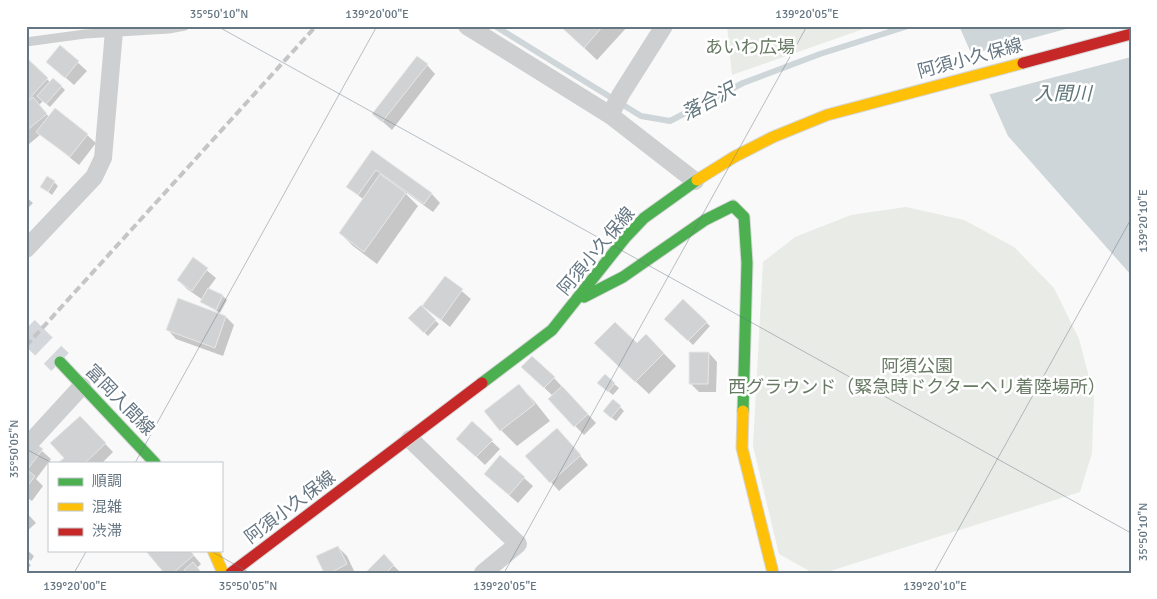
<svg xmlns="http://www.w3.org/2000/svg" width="1157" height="599" font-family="Signika,'Noto Sans JP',sans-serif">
<rect width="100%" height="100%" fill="#f9f9f9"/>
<!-- green -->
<path fill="#e8ebe6" d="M 727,26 L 872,26 L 732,75 Z
M 906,207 L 964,220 L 1014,247 L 1054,288 L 1079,339 L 1094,396 L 1092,453 L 1080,492 L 824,573 L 813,573 L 779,554 L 753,446 L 763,262 L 795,237 L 851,215 Z"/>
<!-- water -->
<path fill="#ced6d9" d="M 959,26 L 1131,26 L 1131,275 L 1008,136 Z"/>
<!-- pier -->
<path fill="#f9f9f9" d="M 1077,26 L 1131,26 L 1131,57 L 987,95 L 969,55 Z"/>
<!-- shadow -->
<path fill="#0003" d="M 561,26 L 628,26 L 597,60 Z
M 61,47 L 87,71 L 74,85 L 57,70 Z
M 26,59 L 51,83 L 61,86 L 65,90 L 50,107 L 43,101 L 39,105 L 49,117 L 87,135 L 96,143 L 79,165 L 41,134 L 28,145 L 26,143 L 26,104 L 29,102 L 26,100 Z
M 427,65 L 435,74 L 392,130 L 374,114 Z
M 373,152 L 432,194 L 440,203 L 433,212 L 407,193 L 406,194 L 418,206 L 377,264 L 353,246 L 340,233 L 364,200 L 348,187 Z
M 54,182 L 58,186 L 52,195 L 42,187 Z
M 26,197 L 33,203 L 26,210 Z
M 193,259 L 216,278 L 208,289 L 223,296 L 227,300 L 220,313 L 206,305 L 202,301 L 203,300 L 187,289 L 178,280 Z
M 445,277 L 471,299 L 450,327 L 424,306 Z
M 683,301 L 710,326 L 693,345 L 666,319 Z
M 421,307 L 439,324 L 428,336 L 410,318 Z
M 226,317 L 234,325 L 223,356 L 176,339 L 168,330 Z
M 646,335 L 676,366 L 649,394 L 608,356 L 637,345 Z
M 709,353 L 717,362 L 716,392 L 699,392 L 690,383 Z
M 522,367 L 554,378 L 596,423 L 584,435 L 549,399 L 553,396 Z
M 605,376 L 619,388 L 613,395 L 603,387 Z
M 519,385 L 535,402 L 550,421 L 517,446 L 501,430 Z
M 620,407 L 624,411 L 616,421 L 608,415 Z
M 472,423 L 500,449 L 485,465 L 466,447 Z
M 88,426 L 113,452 L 102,463 L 60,463 L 65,458 Z
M 565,438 L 588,465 L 559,491 L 551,482 Z
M 34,444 L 51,459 L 36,479 L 43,486 L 32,501 L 26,497 L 26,455 Z
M 524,478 L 533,486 L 518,503 L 494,482 Z
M 26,512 L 36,523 L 26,532 Z
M 338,547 L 347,556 L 355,573 L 326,573 Z
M 26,549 L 34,556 L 31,561 L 26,557 Z
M 189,550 L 201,564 L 197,568 L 201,573 L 166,573 Z
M 384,556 L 401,573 L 367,573 Z
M 26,561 L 31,565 L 26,571 Z"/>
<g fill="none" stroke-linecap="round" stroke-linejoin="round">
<!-- stream -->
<path stroke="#ced6d9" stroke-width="6" d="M 495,26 L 641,116 L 670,121 L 743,83 L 820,54 L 908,26"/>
</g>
<!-- building -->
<path fill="#d0d2d3" stroke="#e8e8e8" d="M 560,26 L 603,26 L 584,48 Z
M 60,45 L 79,61 L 65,78 L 46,62 Z
M 417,56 L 428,64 L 382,122 L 372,114 Z
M 26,57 L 48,78 L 27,101 L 26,101 Z
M 53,78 L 62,86 L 46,104 L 37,96 Z
M 33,97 L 47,114 L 26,131 L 26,103 Z
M 55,108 L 88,134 L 70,157 L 36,132 Z
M 372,150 L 432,193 L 424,204 L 376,170 L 358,195 L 346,187 Z
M 380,174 L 406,193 L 364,252 L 339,233 Z
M 47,176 L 55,181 L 48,192 L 40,187 Z
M 193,257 L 208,268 L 192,291 L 177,280 Z
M 445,276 L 463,289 L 441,320 L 422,306 Z
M 208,288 L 223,295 L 216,310 L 200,302 Z
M 178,298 L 226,316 L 215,348 L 166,330 Z
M 683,299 L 707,322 L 688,341 L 664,319 Z
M 421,305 L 436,320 L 424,333 L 408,318 Z
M 615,322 L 637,343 L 646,334 L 664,353 L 635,382 L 594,343 Z
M 689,352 L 709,352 L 708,384 L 689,384 Z
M 532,356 L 555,377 L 544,388 L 521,367 Z
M 605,374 L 615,383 L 608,392 L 597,383 Z
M 519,384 L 535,404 L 500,431 L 484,411 Z
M 562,386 L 588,414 L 574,427 L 548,399 Z
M 613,399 L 621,406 L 611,418 L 603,411 Z
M 80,416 L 106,443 L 85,463 L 58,463 L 64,458 L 50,443 Z
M 472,421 L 493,440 L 476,457 L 456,439 Z
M 557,428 L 581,455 L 550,483 L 525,456 Z
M 34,442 L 43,449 L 27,470 L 35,476 L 26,488 L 26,452 Z
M 500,455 L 525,477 L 509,495 L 484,474 Z
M 338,546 L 347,564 L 330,573 L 324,573 L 316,556 Z
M 145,550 L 189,550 L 194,555 L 173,573 L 164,573 Z
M 384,554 L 394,565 L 386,573 L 365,573 Z
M 193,562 L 201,572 L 200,573 L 186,573 L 184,570 Z"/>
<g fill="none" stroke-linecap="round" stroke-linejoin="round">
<!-- secondary-tunnel -->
<path stroke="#d4d8dc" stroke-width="25" stroke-dasharray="25 12" stroke-linecap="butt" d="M 26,329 L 60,362"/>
<defs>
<path id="fast" d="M 584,297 L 623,277 L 705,220 L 733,206 L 744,217 L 747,263 L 743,411
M 60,362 L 155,463
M 482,383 L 552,330 L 625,238 L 644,218 L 697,180"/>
<path id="slow" d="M 697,180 L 734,157 L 773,137 L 827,115 L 1023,63
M 743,411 L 742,448 L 773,573
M 213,550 L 223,573"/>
<path id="jam" d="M 1023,63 L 1131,34
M 231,573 L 482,383"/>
</defs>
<!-- fast casing -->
<use href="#fast" stroke="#d5d6d7" stroke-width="13"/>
<!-- slow casing -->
<use href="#slow" stroke="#d5d6d7" stroke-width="13"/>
<!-- jam casing -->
<use href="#jam" stroke="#d5d6d7" stroke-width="13"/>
<!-- lane -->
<path stroke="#cecfd0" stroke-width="9" d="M 26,42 L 85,34 L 169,29 L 185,26"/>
<!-- street -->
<path stroke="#cecfd0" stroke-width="18" d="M 467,26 L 610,115 L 695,181
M 610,115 L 621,94 L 664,26
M 26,249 L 94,177 L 103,158 L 114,31
M 410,439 L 518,544 L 483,573
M 26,447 L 82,386"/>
<!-- fast -->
<use href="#fast" stroke="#4caf50" stroke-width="11"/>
<!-- slow -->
<use href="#slow" stroke="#ffc107" stroke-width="11"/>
<!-- jam -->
<use href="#jam" stroke="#c62828" stroke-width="11"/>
<!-- rail -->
<path stroke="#c3c5c6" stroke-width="4" stroke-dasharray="8 4" stroke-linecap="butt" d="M 26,346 L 316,26"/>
</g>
<!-- ticks -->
<path fill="none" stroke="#657683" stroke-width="1" stroke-opacity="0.45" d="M 217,26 L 1131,533M 26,449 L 52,463M 135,463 L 377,26M 209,550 L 250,573M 74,573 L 87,550M 504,573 L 807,26M 934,573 L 1131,219"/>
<g text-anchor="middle" stroke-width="5" stroke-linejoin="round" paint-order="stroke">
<!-- park labels -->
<g font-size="18" fill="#687a64" stroke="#fff">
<text x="750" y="53">あいわ広場</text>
<text x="917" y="372">阿須公園<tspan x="917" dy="21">西グラウンド（緊急時ドクターヘリ着陸場所）</tspan></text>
</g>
<!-- street labels -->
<g font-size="18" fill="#657683" stroke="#fff">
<text transform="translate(970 58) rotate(-15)" y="6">阿須小久保線</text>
<text transform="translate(596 251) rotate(-50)" y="6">阿須小久保線</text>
<text transform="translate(120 400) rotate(46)" y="6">富岡入間線</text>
<text transform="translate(290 507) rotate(-37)" y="6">阿須小久保線</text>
</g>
<!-- water labels -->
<g font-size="19" font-style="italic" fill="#60757c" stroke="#fff">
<text x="1063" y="100">入間川</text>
<text transform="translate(708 101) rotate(-28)" y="7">落合沢</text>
</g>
</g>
<!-- border -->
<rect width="1157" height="599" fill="none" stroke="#ffffff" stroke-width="55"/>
<!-- legend -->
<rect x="48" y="462" width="175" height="90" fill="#ffffff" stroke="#c1c8cd"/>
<rect x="58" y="478" width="25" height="8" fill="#4caf50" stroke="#c1c8cd"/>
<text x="92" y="486" font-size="15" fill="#657683">順調</text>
<rect x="58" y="503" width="25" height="8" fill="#ffc107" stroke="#c1c8cd"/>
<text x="92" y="512" font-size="15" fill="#657683">混雑</text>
<rect x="58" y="528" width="25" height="8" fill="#c62828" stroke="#c1c8cd"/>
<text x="92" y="536" font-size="15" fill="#657683">渋滞</text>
<rect x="28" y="28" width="1102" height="544" fill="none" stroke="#657683" stroke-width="2"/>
<g font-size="12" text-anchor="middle" fill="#657683">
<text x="219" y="18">35°50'10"N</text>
<text x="377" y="18">139°20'00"E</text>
<text x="807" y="18">139°20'05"E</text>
<text transform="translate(1143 221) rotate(-90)" y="4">139°20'10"E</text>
<text transform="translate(14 449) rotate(-90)" y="4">35°50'05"N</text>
<text transform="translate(1143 532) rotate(-90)" y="4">35°50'10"N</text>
<text x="75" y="590">139°20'00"E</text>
<text x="248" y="590">35°50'05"N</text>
<text x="505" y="590">139°20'05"E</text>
<text x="935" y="590">139°20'10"E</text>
</g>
</svg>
